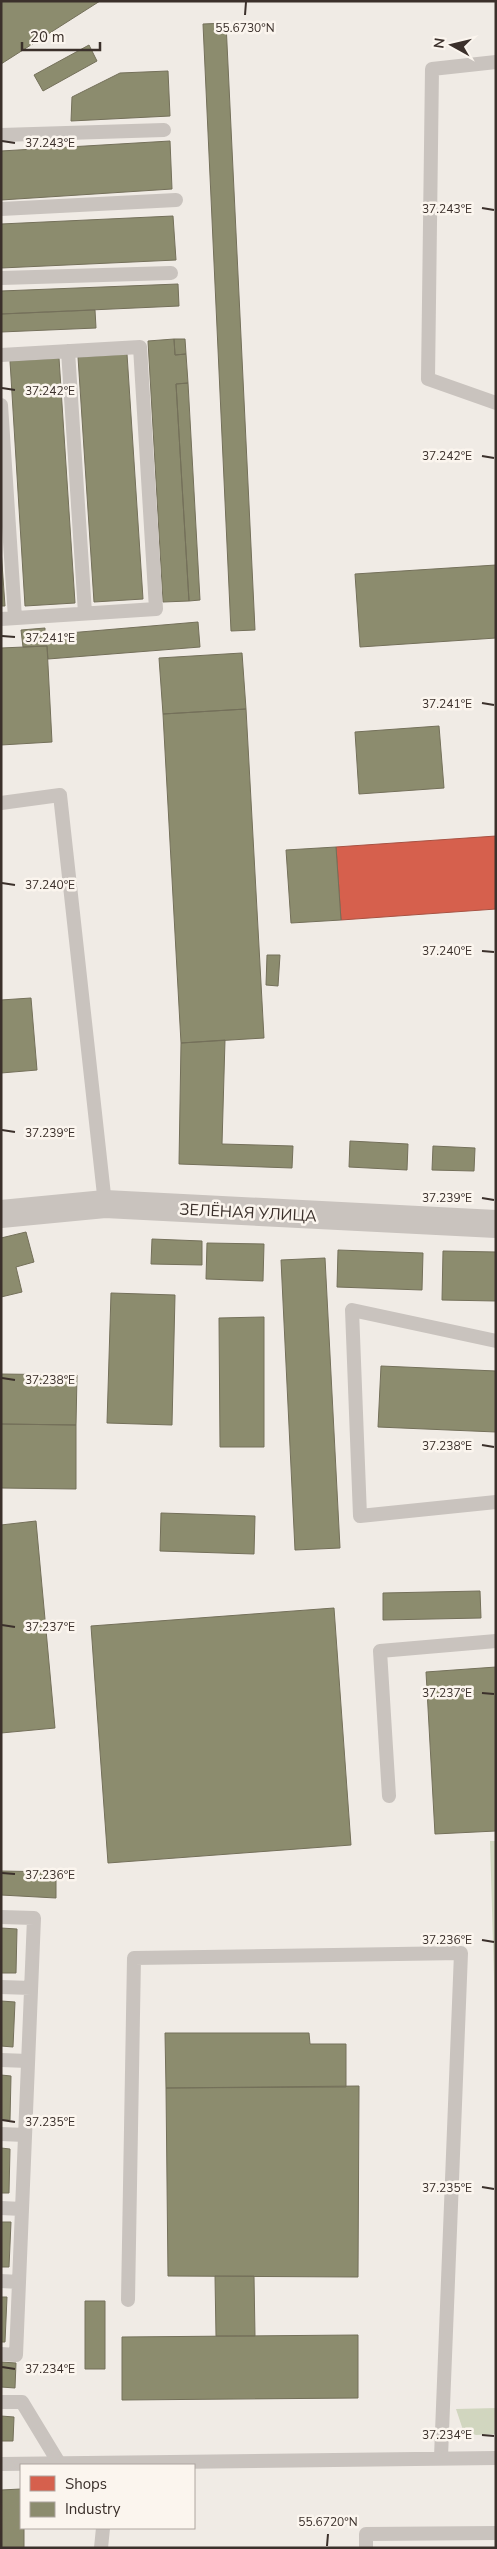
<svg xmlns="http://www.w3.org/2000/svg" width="497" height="2549" font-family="'Nunito Sans',sans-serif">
<rect width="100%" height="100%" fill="#f0ebe5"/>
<!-- green -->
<path fill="#d1d6bf" d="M 490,1841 L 496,1841 L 496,2013 L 495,2013 Z
M 496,2408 L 496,2434 L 476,2435 L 463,2430 L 456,2409 Z"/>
<!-- shops -->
<path fill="#d6604d" stroke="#a85243" d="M 496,836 L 496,909 L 341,920 L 336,847 Z"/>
<!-- industry -->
<path fill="#8c8c6e" stroke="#74705a" d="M 3,1 L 100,1 L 1,64 L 1,3 Z
M 226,23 L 255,630 L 231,631 L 203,24 Z
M 89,45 L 97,61 L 43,91 L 34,75 Z
M 168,71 L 170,116 L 71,121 L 72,97 L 120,73 Z
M 170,141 L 172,189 L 1,200 L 1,151 Z
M 173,216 L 176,260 L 1,268 L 1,224 Z
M 178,284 L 179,306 L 1,314 L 1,291 Z
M 95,310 L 96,328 L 1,332 L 1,314 Z
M 174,339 L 185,339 L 186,354 L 175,355 Z
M 174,339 L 175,355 L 186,354 L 188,383 L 176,384 L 189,601 L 163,602 L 148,341 Z
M 127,354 L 143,599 L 94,602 L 78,357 Z
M 59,358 L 75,603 L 25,606 L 10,361 Z
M 188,383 L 200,600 L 189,601 L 176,384 Z
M 1,549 L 5,606 L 1,606 Z
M 496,565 L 496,638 L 360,647 L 355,574 Z
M 198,622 L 200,647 L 48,659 L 47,646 L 23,647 L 21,630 L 45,628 L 45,635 Z
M 47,646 L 52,742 L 1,745 L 1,648 Z
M 242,653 L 246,709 L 163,714 L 159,658 Z
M 246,709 L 264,1038 L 181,1043 L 163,714 Z
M 439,726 L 444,788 L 359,794 L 355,732 Z
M 336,847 L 341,920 L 291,923 L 286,850 Z
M 267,955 L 280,955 L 278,986 L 266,985 Z
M 31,998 L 37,1070 L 1,1073 L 1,1000 Z
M 225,1040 L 222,1144 L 293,1146 L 292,1168 L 179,1164 L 181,1043 Z
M 350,1141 L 408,1144 L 407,1170 L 349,1167 Z
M 433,1146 L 475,1148 L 474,1171 L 432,1170 Z
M 26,1232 L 34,1262 L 16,1267 L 22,1292 L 1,1297 L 1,1238 Z
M 152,1239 L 202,1241 L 202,1265 L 151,1264 Z
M 207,1243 L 264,1244 L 263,1281 L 206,1279 Z
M 338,1250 L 423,1253 L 422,1290 L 337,1287 Z
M 443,1251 L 496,1252 L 496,1301 L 442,1300 Z
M 325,1258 L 340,1548 L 295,1550 L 281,1260 Z
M 111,1293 L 175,1295 L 172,1425 L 107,1423 Z
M 264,1317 L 264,1447 L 220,1447 L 219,1318 Z
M 381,1366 L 496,1371 L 496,1432 L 378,1427 Z
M 1,1374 L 77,1375 L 76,1425 L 1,1424 Z
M 1,1424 L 76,1425 L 76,1489 L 1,1488 Z
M 161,1513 L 255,1516 L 254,1554 L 160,1551 Z
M 36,1521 L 55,1728 L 1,1733 L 1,1525 Z
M 480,1591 L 481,1618 L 383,1620 L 383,1593 Z
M 334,1608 L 351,1845 L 108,1863 L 91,1626 Z
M 496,1667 L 496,1831 L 435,1834 L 426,1672 Z
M 1,1871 L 56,1872 L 56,1898 L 1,1895 Z
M 1,1928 L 17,1929 L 16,1973 L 1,1973 Z
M 1,2001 L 15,2002 L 13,2047 L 1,2046 Z
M 165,2033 L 309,2033 L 310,2044 L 346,2044 L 346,2087 L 166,2088 Z
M 1,2075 L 11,2076 L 10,2120 L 1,2120 Z
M 359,2086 L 358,2277 L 168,2276 L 166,2088 Z
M 1,2148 L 10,2149 L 9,2193 L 1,2193 Z
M 1,2222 L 11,2222 L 9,2267 L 1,2267 Z
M 215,2276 L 254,2276 L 255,2336 L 216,2336 Z
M 1,2297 L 7,2297 L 5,2342 L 1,2342 Z
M 85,2301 L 105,2301 L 105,2369 L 85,2369 Z
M 358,2335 L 358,2398 L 122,2400 L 122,2337 Z
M 1,2362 L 16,2363 L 15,2388 L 1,2387 Z
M 1,2416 L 14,2417 L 13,2441 L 1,2441 Z
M 21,2489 L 21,2528 L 24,2528 L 24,2548 L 1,2548 L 1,2490 Z"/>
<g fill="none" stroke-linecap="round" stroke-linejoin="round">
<!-- lane -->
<path stroke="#c9c3be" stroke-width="14" d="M 496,62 L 432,69 L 428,379 L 496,403
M 1,135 L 164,130
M 1,209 L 176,200
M 1,278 L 171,273
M 68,351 L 85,613
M 1,355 L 140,347 L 156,609 L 1,619
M 1,405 L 15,618
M 1,803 L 60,795 L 105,1204
M 496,1341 L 352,1310 L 360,1516 L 496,1502
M 389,1796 L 380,1651 L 496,1641
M 1,1917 L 34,1918 L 16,2355 L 1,2354
M 1,1987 L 31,1988
M 1,2060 L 28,2061
M 1,2134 L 25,2135
M 1,2208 L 22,2209
M 1,2281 L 19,2282
M 128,2300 L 134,1958 L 461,1953 L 441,2457
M 1,2402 L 22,2402 L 59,2463
M 1,2464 L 496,2458
M 101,2548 L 103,2528
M 366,2548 L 366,2534 L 496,2533"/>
<!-- street -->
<path stroke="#c9c3be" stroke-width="28" d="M 1,1214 L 105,1204 L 496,1224"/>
</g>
<!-- ticks -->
<path fill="none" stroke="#3b302b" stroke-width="2" d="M 245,15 L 246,2M 2,141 L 15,143M 482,208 L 494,210M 2,388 L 15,390M 482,456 L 494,458M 2,636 L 15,637M 482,703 L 494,705M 2,883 L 15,885M 482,951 L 494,952M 2,1130 L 15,1132M 482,1198 L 494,1200M 2,1378 L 15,1380M 482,1445 L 494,1447M 2,1625 L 15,1627M 482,1693 L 494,1694M 2,1873 L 15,1874M 482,1940 L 494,1942M 2,2120 L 15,2122M 482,2187 L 494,2189M 2,2367 L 15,2369M 482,2435 L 494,2436M 327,2546 L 328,2534"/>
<g text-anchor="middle" stroke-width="5" stroke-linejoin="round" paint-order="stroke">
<!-- street labels -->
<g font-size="16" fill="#3b302b" stroke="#fbf5ee">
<text transform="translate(248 1212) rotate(3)" y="6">ЗЕЛЁНАЯ УЛИЦА</text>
</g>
</g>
<g font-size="12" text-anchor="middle" fill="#3b302b" stroke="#fbf5ee" stroke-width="5" stroke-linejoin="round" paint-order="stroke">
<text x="245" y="32">55.6730°N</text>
<text x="50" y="147">37.243°E</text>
<text x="447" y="213">37.243°E</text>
<text x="50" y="395">37.242°E</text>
<text x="447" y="460">37.242°E</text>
<text x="50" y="642">37.241°E</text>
<text x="447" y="708">37.241°E</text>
<text x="50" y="889">37.240°E</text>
<text x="447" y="955">37.240°E</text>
<text x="50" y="1137">37.239°E</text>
<text x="447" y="1202">37.239°E</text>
<text x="50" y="1384">37.238°E</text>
<text x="447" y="1450">37.238°E</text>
<text x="50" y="1631">37.237°E</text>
<text x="447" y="1697">37.237°E</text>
<text x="50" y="1879">37.236°E</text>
<text x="447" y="1944">37.236°E</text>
<text x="50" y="2126">37.235°E</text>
<text x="447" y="2192">37.235°E</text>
<text x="50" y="2373">37.234°E</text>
<text x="447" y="2439">37.234°E</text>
<text x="328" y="2526">55.6720°N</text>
</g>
<!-- border -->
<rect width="497" height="2549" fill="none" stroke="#3b302b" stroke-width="5"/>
<!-- legend -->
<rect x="20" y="2464" width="175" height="65" fill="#fbf5ee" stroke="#aea6a0"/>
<rect x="30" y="2476" width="25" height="15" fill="#d6604d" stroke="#aea6a0"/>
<text x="65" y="2489" font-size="15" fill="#3b302b">Shops</text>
<rect x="30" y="2502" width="25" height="15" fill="#8c8c6e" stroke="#aea6a0"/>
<text x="65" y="2514" font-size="15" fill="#3b302b">Industry</text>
<!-- north arrow -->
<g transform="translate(452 45) rotate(278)" stroke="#fbf5ee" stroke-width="4" paint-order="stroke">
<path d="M0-4L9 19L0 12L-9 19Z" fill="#3b302b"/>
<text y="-8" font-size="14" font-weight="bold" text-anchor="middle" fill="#3b302b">N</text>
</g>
<!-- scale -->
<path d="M22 42v8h78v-8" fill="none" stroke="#3b302b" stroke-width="2.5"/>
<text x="30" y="42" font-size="15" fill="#3b302b" stroke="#fbf5ee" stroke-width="4" paint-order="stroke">20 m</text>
</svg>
